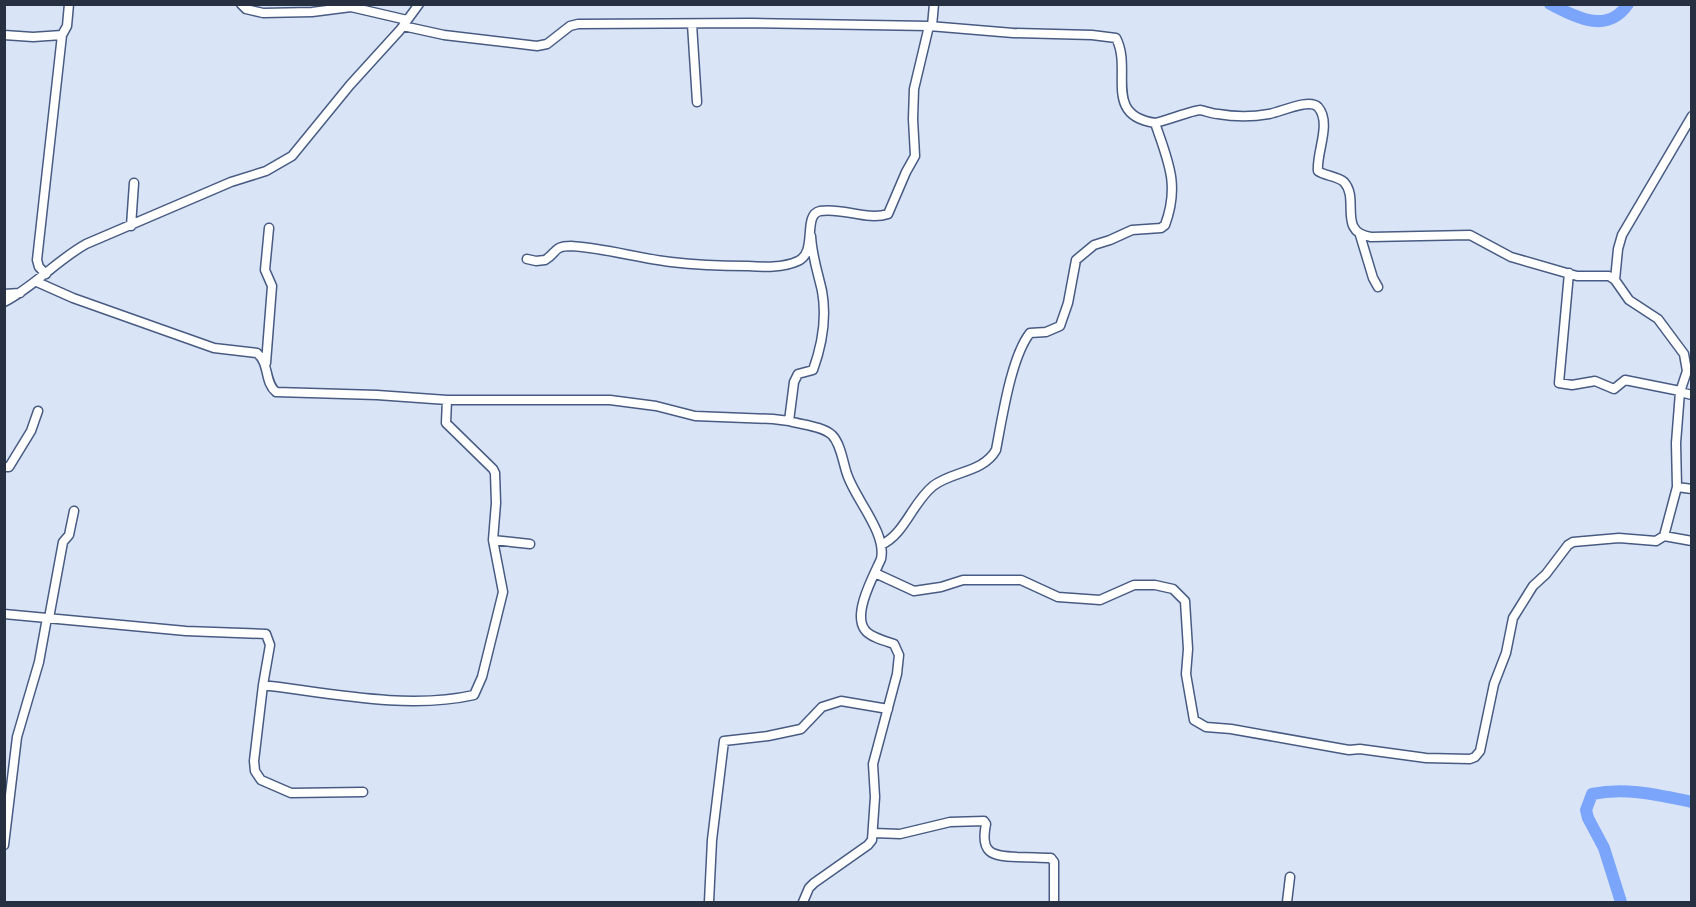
<svg xmlns="http://www.w3.org/2000/svg" width="1696" height="907" font-family="'DM Sans',sans-serif">
<rect width="100%" height="100%" fill="#dae4f7"/>
<g fill="none" stroke-linecap="round" stroke-linejoin="round">
<!-- river -->
<path stroke="#7ba5fa" stroke-width="12" d="M 1550,4 C 1576,17 1607,35 1628,4
M 1621,902 L 1604,848 L 1588,818 L 1586,810 L 1592,794 C 1626,787 1658,795 1692,802"/>
<defs>
<path id="minor" d="M 241,4 L 246,9 L 263,13 L 312,12 L 351,7 L 407,20
M 692,24 L 697,102
M 403,26 L 444,35 L 537,46 L 547,44 L 570,26 L 578,24 L 752,23 L 929,26 L 1013,33 L 1092,35 L 1116,38 C 1133,70 1102,115 1155,123 C 1168,161 1180,185 1165,225 L 1161,228 L 1132,230 L 1110,240 L 1094,245 L 1076,260 L 1068,303 L 1060,326 L 1046,332 L 1030,333 C 1011,357 1002,419 996,450 C 983,473 952,471 933,486 C 912,503 905,534 881,545
M 932,26 L 934,4
M 4,35 L 33,37 L 62,35 L 67,26 L 69,4
M 131,226 L 134,183
M 1360,235 L 1373,278 L 1378,287
M 527,259 L 536,261 L 545,260 C 557,253 553,246 571,246 C 605,248 637,258 671,262 C 696,265 722,266 748,266 C 764,267 783,268 798,261 C 818,252 802,215 820,211 C 842,207 867,221 888,214 L 906,172 L 915,156 L 913,119 L 914,89 L 929,26
M 1569,273 L 1559,383 L 1572,385 L 1595,381 L 1614,389 L 1625,380 L 1680,391
M 46,274 L 39,267 L 37,260 L 62,35
M 1615,280 L 1618,249 L 1622,235 L 1692,116
M 37,282 L 73,298 L 214,348 L 257,353 C 270,364 264,382 276,392 L 377,395 L 447,400 L 610,400 L 656,406 L 695,416 L 773,419 L 789,421 L 794,382 L 798,374 L 813,370 C 822,345 827,318 822,291 C 818,273 812,256 811,236
M 4,294 L 20,293
M 4,302 C 34,287 57,260 86,244 L 231,182 L 266,171 L 292,156 L 350,85 L 400,30 L 419,4
M 266,363 L 272,286 L 265,270 L 269,228
M 1680,392 L 1692,395
M 789,421 C 802,425 822,426 832,435 C 841,444 843,463 847,474 C 855,499 887,533 881,559 C 874,575 852,614 865,630 C 870,637 885,641 894,644 L 899,655 L 897,674 L 873,764 L 875,797 L 872,840 L 868,845 L 814,883 L 809,888 L 803,902
M 4,467 L 9,467 L 31,431 L 38,411
M 1677,487 L 1692,489
M 1664,536 L 1692,541
M 493,540 L 530,544
M 875,573 L 914,591 L 941,587 L 963,580 L 1021,580 L 1058,597 L 1100,600 L 1134,585 L 1155,585 L 1173,589 L 1185,601 L 1188,649 L 1186,674 L 1194,720 L 1206,727 L 1231,729 L 1349,750 L 1360,749 L 1426,758 L 1470,759 L 1475,757 L 1480,751 L 1494,684 L 1506,653 L 1513,618 L 1533,586 L 1546,574 L 1568,545 L 1573,542 L 1619,538 L 1656,541 L 1664,536 L 1677,487 L 1676,443 L 1680,392 L 1687,371 L 1684,354 L 1658,319 L 1629,300 L 1615,280 L 1609,276 L 1577,276 L 1511,257 L 1470,235 L 1371,237 C 1337,232 1360,199 1344,182 C 1337,176 1325,176 1318,171 C 1316,153 1332,123 1318,107 C 1309,98 1281,112 1269,114 C 1252,117 1235,117 1218,114 C 1212,114 1206,111 1200,110 C 1194,110 1165,121 1155,123
M 4,614 L 186,631 L 266,634 L 270,645 L 263,685 L 254,761 L 255,771 L 261,780 L 291,793 L 363,792
M 49,618 L 63,542 L 69,535 L 74,511
M 263,685 C 329,693 408,710 474,695 L 482,677 L 503,592 L 493,540 L 496,503 L 495,473 L 493,469 L 446,423 L 447,400
M 874,833 L 900,834 L 950,822 L 984,821 L 986,824 C 980,853 991,856 1017,857 C 1029,857 1040,858 1051,858 L 1054,862 L 1054,902
M 4,845 L 17,737 L 39,662 L 47,618
M 709,902 L 712,840 L 724,741 L 768,736 L 801,729 L 822,707 L 841,701 L 888,709
M 1287,902 L 1290,877"/>
</defs>
<!-- minor casing -->
<use href="#minor" stroke="#475b83" stroke-width="11"/>
<!-- minor -->
<use href="#minor" stroke="#fff" stroke-width="8"/>
</g>
<!-- border -->
<rect width="1696" height="907" fill="none" stroke="#263041" stroke-width="12"/>
</svg>
